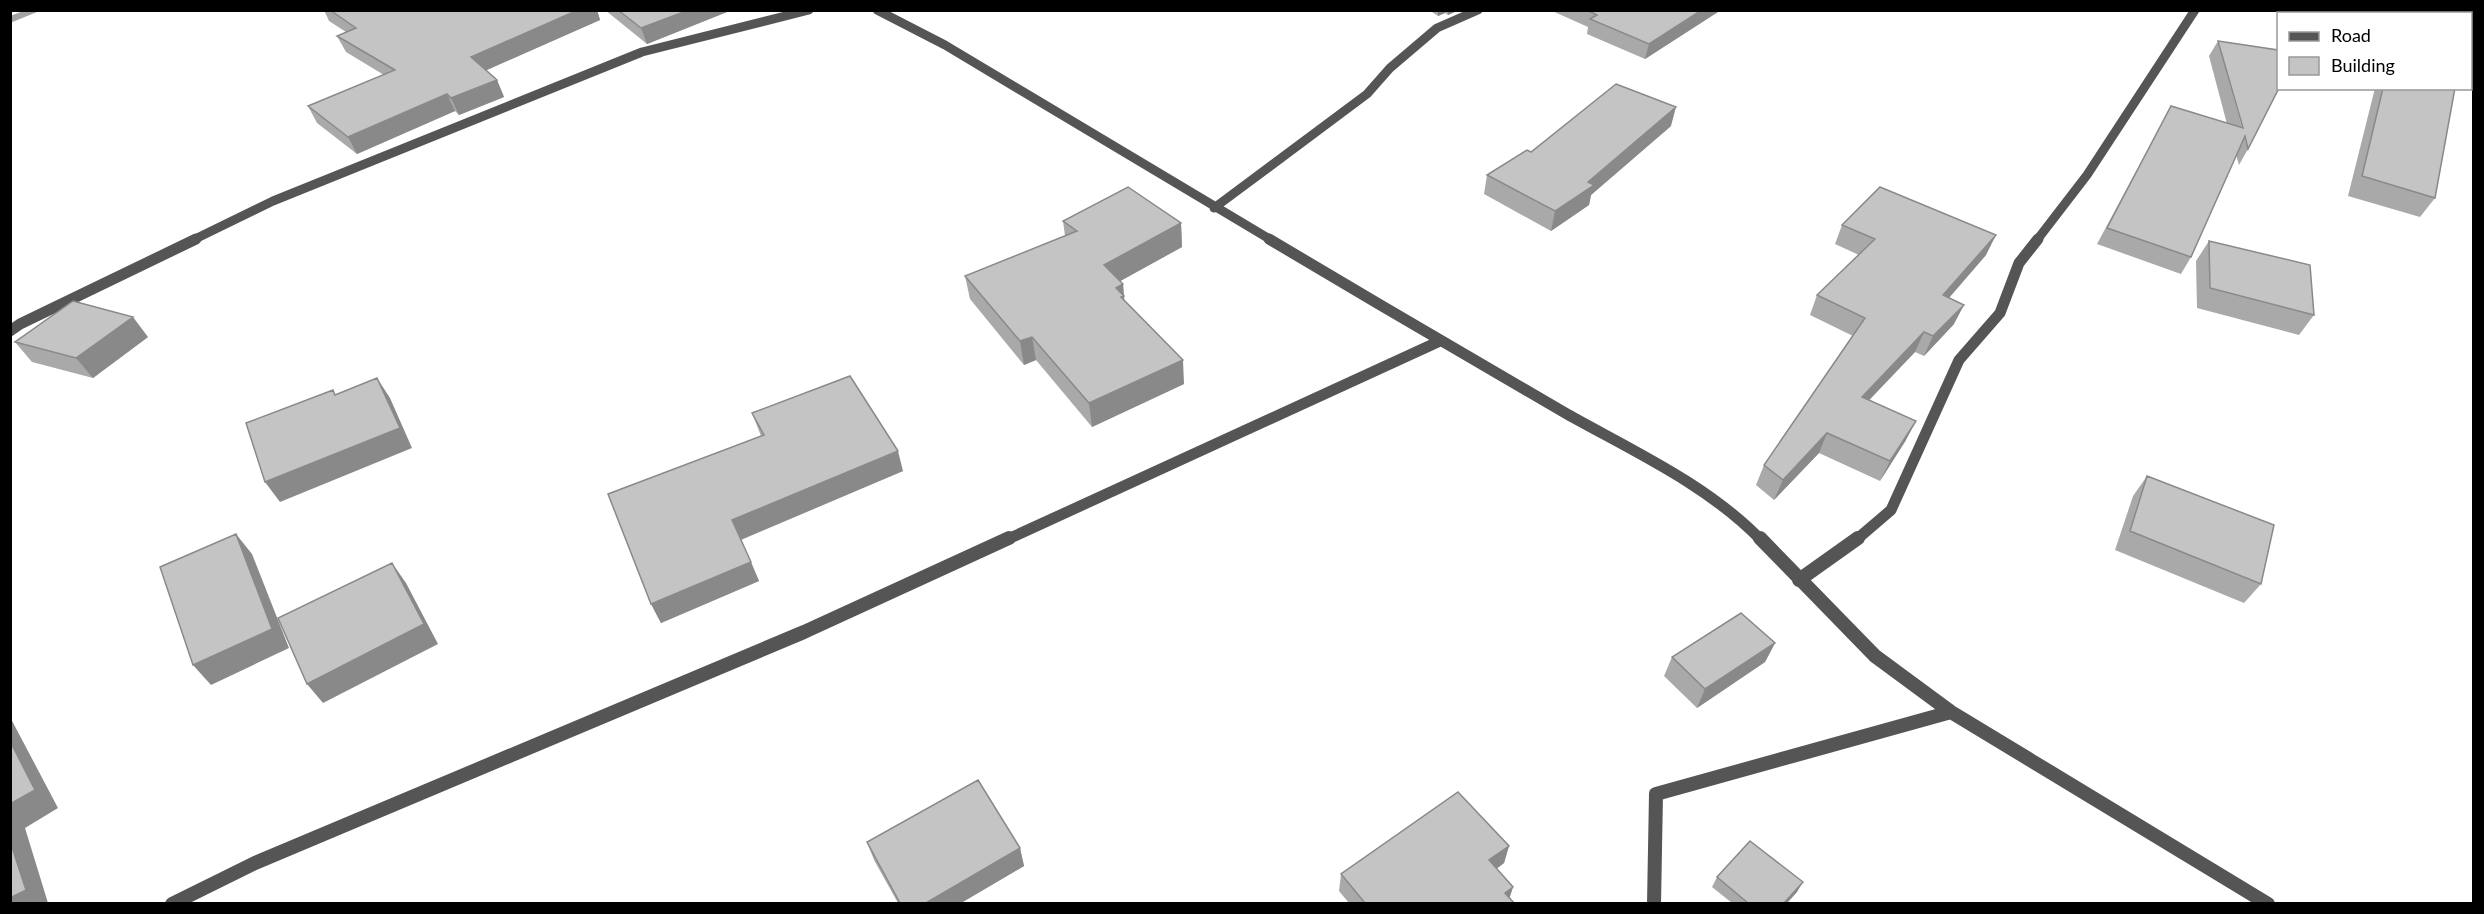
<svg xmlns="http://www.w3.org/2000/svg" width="2484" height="914" font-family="Lato,sans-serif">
<rect width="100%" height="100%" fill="#fff"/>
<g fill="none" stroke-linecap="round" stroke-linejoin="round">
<!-- stream -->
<path fill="#a3a3a3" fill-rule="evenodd" d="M 26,10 L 42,10 L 10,23 L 10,16 Z"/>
<!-- street-far2 -->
<path stroke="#555" stroke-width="9" d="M 877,10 L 945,45 L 1271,240
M 1214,208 L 1367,94 L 1390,68 L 1437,28 L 1478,10
M 193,240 L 273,201 L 642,52 L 809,10
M 2037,240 L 2087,175 L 2195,10"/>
<!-- street-far1 -->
<path stroke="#555" stroke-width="11" d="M 1269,239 C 1368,298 1467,356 1567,414 C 1633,451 1708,485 1761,540
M 10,331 L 20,324 L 196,239
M 1006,540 L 1440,341
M 1856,540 L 1891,510 L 1959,360 L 2000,313 L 2019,263 L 2038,239"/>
<!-- street -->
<path stroke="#555" stroke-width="14" d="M 1760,538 L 1875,656 L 1951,712 L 2268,904
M 1799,580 L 1858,538
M 172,904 L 255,863 L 804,632 L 1009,538
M 1654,904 L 1656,794 L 1951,712"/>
</g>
<!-- wall -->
<path fill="#a9a9a9" d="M 324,10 L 597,10 L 600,20 L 486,70 L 497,80 L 504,97 L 459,115 L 455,111 L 357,154 L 317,123 L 308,106 L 384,75 L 346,52 L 337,36 L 346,32 L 329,21 Z
M 605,10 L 732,10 L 647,44 Z
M 1429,10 L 1459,10 L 1448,15 L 1445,13 L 1438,16 Z
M 1550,10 L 1721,10 L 1645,59 L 1587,34 L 1588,27 Z
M 2410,10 L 2474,10 L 2474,90 L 2469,88 L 2470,88 L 2470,14 L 2410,14 Z
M 2218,41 L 2248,149 L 2239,165 L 2236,155 L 2191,257 L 2181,274 L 2097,244 L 2171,106 L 2227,124 L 2209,56 Z
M 2375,88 L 2455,88 L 2435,198 L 2420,217 L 2348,196 Z
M 1671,126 L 1591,195 L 1589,205 L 1551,231 L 1484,194 L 1487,175 L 1531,152 Z
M 1063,221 L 1181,223 L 1182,247 L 1120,281 L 1123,284 L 1124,300 L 1184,384 L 1092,427 L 1036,360 L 1024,365 L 970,299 L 965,276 L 1065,236 Z
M 1842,225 L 1986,255 L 1949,298 L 1954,324 L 1924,356 L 1915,352 L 1869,400 L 1906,440 L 1880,481 L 1819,453 L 1774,500 L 1756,485 L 1764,465 L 1853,336 L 1810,315 L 1817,295 L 1859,255 L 1835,244 Z
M 2209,241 L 2314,315 L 2299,335 L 2197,308 L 2196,261 Z
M 148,337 L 93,378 L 32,362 L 15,342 Z
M 752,413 L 903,471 L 741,540 L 759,581 L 661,623 L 651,604 L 761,436 Z
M 2147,476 L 2261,584 L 2244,603 L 2115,550 L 2133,496 Z
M 1775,643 L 1765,662 L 1697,708 L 1664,676 L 1672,657 Z
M 867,842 L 1020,848 L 1024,866 L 961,903 L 898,903 L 874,860 Z
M 1509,846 L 1504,863 L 1496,869 L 1513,887 L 1509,898 L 1514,903 L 1349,903 L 1339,891 L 1341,874 Z
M 1717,877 L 1797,892 L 1787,903 L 1732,903 L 1712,887 Z"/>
<!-- shaded-wall -->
<path fill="#898989" d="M 578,10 L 597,10 L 600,20 L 478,74 L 471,57 Z
M 689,10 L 732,10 L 647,44 L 641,28 Z
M 1438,10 L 1445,10 L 1445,13 L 1438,16 Z
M 1448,10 L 1459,10 L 1448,15 Z
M 1702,10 L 1721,10 L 1645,59 L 1649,44 Z
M 497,80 L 504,97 L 459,115 L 451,98 Z
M 447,94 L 455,111 L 357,154 L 348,137 Z
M 1676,107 L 1671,126 L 1591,195 L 1589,205 L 1551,231 L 1555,211 Z
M 1181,223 L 1182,247 L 1106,289 L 1104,265 Z
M 1996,235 L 1986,255 L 1934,315 L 1943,295 Z
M 1123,284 L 1126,320 L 1116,288 Z
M 1964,305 L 1954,324 L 1924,356 L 1933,336 Z
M 133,317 L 148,337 L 93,378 L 76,358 Z
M 1924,332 L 1915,352 L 1853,417 L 1862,397 Z
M 1032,337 L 1036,360 L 1024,365 L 1020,341 Z
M 1183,360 L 1184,384 L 1092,427 L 1089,403 Z
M 377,378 L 390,398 L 412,448 L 280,502 L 265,482 Z
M 1916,421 L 1906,440 L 1880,481 L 1890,461 Z
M 1827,433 L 1819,453 L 1774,500 L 1783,480 Z
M 898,451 L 903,471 L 740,540 L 732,520 Z
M 236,534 L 252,554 L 289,648 L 211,685 L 193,665 Z
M 751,562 L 759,581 L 661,623 L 651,604 Z
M 392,563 L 406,583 L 438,644 L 323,703 L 307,684 Z
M 1775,643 L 1765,662 L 1697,708 L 1705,689 Z
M 10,717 L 58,808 L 25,828 L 48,903 L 10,903 Z
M 1509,846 L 1504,863 L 1484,878 L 1489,860 Z
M 1020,848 L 1024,866 L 961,903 L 926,903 Z
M 1803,882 L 1797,892 L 1787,903 L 1784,903 Z
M 1513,887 L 1508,903 L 1505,893 Z"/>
<!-- building -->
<path fill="#c4c4c4" stroke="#898989" stroke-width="1.5" d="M 330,10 L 578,10 L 471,57 L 497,80 L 451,98 L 447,94 L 348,137 L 308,106 L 395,70 L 337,36 L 356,28 Z
M 618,10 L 689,10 L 641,28 Z
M 1587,10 L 1702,10 L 1649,44 L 1590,19 L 1597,15 Z
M 2418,10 L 2474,10 L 2474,67 L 2470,67 L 2470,14 L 2417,14 Z
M 2218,41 L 2278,50 L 2279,88 L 2248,149 L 2245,136 L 2191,257 L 2107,228 L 2171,106 L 2243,128 Z
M 1616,84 L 1676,107 L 1588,182 L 1594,185 L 1555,211 L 1487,175 L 1527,150 L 1531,152 Z
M 2383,88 L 2455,88 L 2435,198 L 2362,176 Z
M 1128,187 L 1181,223 L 1104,265 L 1123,284 L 1116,288 L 1124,296 L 1121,297 L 1183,360 L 1089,403 L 1032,337 L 1020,341 L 965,276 L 1077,231 L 1063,221 Z
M 1880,187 L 1996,235 L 1943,295 L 1964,305 L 1933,336 L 1924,332 L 1862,397 L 1916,421 L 1890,461 L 1827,433 L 1783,480 L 1764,465 L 1865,318 L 1817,295 L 1875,239 L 1842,225 Z
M 2209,241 L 2310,265 L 2314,315 L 2210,288 Z
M 73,301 L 133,317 L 76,358 L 15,342 Z
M 850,376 L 898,451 L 732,520 L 751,562 L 651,604 L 608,494 L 764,435 L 752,413 Z
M 377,378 L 400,428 L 265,482 L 246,423 L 333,390 L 335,395 Z
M 2147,476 L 2274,525 L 2261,584 L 2130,531 Z
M 236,534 L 272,629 L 193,665 L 160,567 Z
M 392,563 L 424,624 L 307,684 L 278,618 Z
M 1741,613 L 1775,643 L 1705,689 L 1672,657 Z
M 10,741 L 35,790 L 10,804 Z
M 978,780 L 1020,848 L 926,903 L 900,903 L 867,842 Z
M 1458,792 L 1509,846 L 1489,860 L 1513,887 L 1505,893 L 1514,903 L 1365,903 L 1341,874 Z
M 10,841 L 26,890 L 10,898 Z
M 1750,841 L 1803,882 L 1784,903 L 1748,903 L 1717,877 Z"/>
<!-- border -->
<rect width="2484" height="914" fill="none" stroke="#000000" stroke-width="24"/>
<!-- legend -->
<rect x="2277" y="12" width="195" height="78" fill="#ffffff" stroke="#999999" stroke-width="1.5"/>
<rect x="2289" y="32" width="30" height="9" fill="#555555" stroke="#999999" stroke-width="1.5"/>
<text x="2331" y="42" font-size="18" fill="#000000">Road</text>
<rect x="2289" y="57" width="30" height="18" fill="#c4c4c4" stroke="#999999" stroke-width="1.5"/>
<text x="2331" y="72" font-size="18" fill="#000000">Building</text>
</svg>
